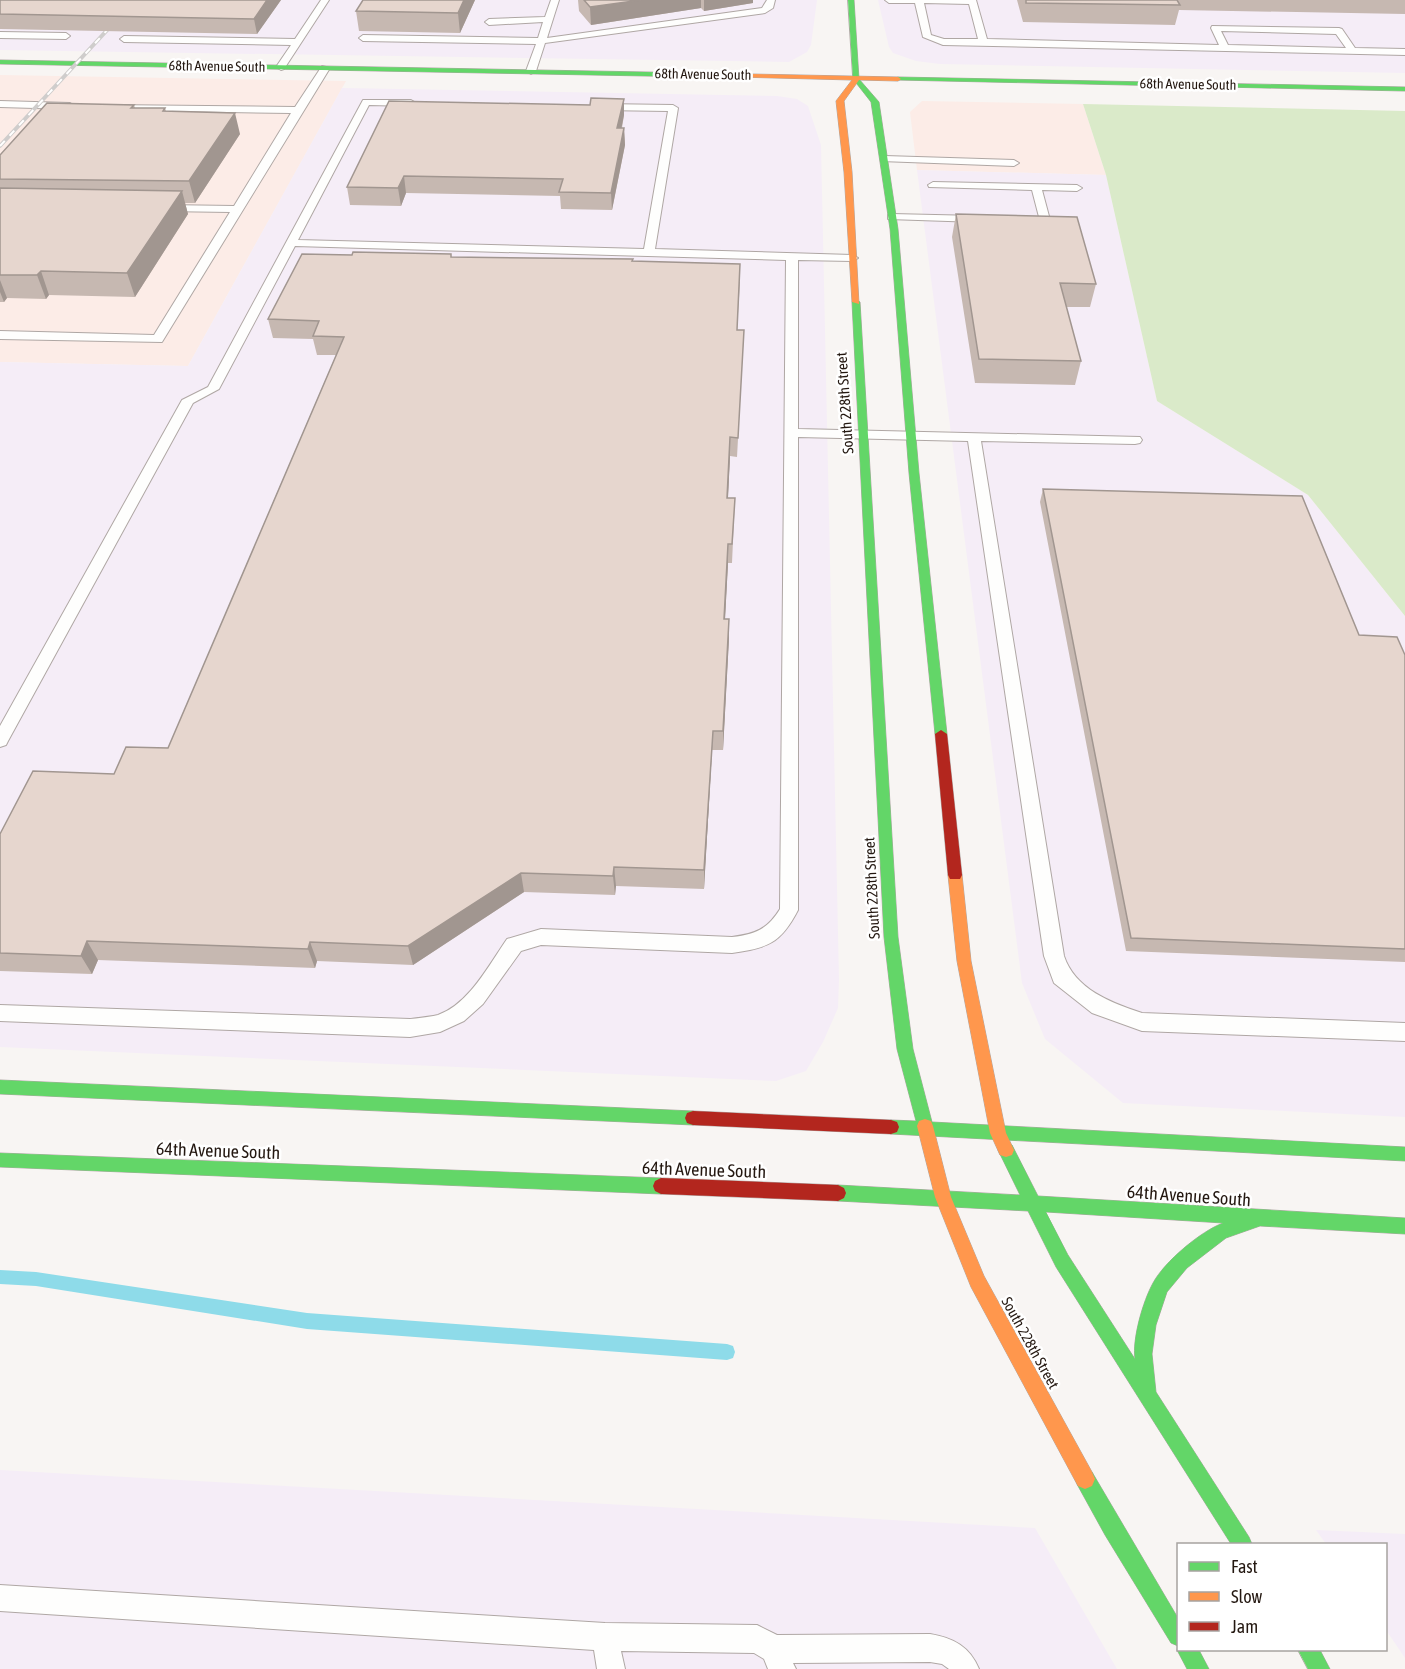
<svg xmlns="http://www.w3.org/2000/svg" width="1405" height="1669" font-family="'Asap Condensed',sans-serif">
<rect width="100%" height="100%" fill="#f8f5f3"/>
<!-- commercial -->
<path fill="#fcece7" d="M 0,75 L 346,81 L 188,366 L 0,362 Z
M 922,101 L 1083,104 L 1106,175 L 917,170 L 910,112 Z"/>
<!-- industrial -->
<path fill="#f5edf7" d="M 0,0 L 817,0 L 811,45 L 807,52 L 789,62 L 0,50 Z
M 878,0 L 1405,0 L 1405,73 L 940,64 L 916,61 L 893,53 L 889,47 Z
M 342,88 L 777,96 L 797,99 L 808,106 L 821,145 L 839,980 L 838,1008 L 823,1042 L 806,1071 L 776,1081 L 0,1047 L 0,362 L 188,366 Z
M 917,170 L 1106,175 L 1157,401 L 1308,495 L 1405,616 L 1405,1117 L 1123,1103 L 1045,1039 L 1022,983 Z
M 0,1470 L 1035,1528 L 1117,1669 L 0,1669 Z
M 1316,1530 L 1405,1534 L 1405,1658 L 1386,1630 L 1386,1544 L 1326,1544 Z"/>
<!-- green -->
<path fill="#daeac9" d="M 1083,104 L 1405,111 L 1405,616 L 1308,495 L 1157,401 L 1106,175 Z"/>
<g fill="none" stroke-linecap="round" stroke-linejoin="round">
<!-- stream -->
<path fill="#8edbe9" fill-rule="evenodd" d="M 0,1270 L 36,1272 L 307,1313 L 727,1344 L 733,1346 L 735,1352 L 733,1358 L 727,1360 L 307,1329 L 36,1286 L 0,1284 Z"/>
<defs>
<path id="lane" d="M 321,0 L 329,0 L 284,69 L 281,70 L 276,67 L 291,45 L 124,42 L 120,39 L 124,36 L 295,39 Z
M 551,0 L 559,0 L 547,38 L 762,8 L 767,0 L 775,0 L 773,8 L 765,13 L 545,43 L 536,71 L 531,74 L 526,71 L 536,44 L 363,41 L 359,38 L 363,35 L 538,38 L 543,22 L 489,25 L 485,22 L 489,19 L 545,17 Z
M 885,0 L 976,0 L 987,39 L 1219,45 L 1211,28 L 1212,26 L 1339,28 L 1342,29 L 1355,48 L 1405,49 L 1405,55 L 943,45 L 923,37 L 915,3 L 889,3 ZM 924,3 L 969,4 L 978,39 L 944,39 L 931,35 ZM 1221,31 L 1336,34 L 1346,48 L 1228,45 Z
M 0,32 L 66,33 L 70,36 L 66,39 L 0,38 Z
M 322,66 L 330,68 L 162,342 L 0,339 L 0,331 L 154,335 L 230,212 L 164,211 L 159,208 L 164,205 L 234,206 L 291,113 L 110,110 L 107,109 L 107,105 L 295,107 Z
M 363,100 L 411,100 L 416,103 L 411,106 L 369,105 L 298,240 L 644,249 L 668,111 L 601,110 L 596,107 L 601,104 L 673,105 L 678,108 L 655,249 L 852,255 L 858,258 L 852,261 L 798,260 L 798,429 L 1140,437 L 1142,440 L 1140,443 L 1135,444 L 981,441 L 1064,956 C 1075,989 1111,1003 1142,1013 L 1405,1023 L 1405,1041 L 1142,1031 L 1092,1013 L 1054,983 L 1044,956 L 968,441 L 798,437 L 798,910 C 781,943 768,948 732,953 L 541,945 L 521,951 L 483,1004 L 464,1021 L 440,1032 L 410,1037 L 0,1021 L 0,1005 L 410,1019 C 419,1018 429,1017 438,1015 C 469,1004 489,965 507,939 L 541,929 L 732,937 C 755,934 767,930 780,909 L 786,260 L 295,246 L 219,389 L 193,403 L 8,741 L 6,745 L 0,747 L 0,726 L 182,400 L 208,387 Z
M 0,101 L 70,103 L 75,106 L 70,109 L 0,107 Z
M 885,156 L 1014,160 L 1019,163 L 1014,166 L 881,161 L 881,157 Z
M 933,182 L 1077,185 L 1082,188 L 1077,191 L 1042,190 L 1050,220 C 1044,225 1027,225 1021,220 L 1022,218 L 1039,217 L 1032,190 L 929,187 L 928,185 Z
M 892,214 L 978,216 L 983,219 L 978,222 L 888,219 L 888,215 Z
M 0,1585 L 605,1623 L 757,1625 L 777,1635 L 930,1634 C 954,1638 970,1647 979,1669 L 949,1669 L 942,1664 L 930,1662 L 793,1663 L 796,1669 L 768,1669 L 764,1659 L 754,1653 L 621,1651 L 625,1669 L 597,1669 L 594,1650 L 0,1611 Z"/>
<path id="fast" d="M 848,0 L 854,0 L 859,79 L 879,102 L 898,229 L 919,473 L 947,734 L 941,738 L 935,734 L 909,473 L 890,229 L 871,102 L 853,79 Z
M 0,60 L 700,73 L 703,75 L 700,77 L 0,64 Z
M 898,77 L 1405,87 L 1405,91 L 896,80 Z
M 856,299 L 860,302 L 898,937 L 913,1049 L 932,1122 L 1405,1147 L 1405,1161 L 891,1134 L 885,1132 L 883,1127 L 885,1122 L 891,1120 L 916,1121 L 897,1049 L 884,937 L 852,302 Z
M 0,1080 L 693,1111 L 699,1113 L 701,1118 L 699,1123 L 693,1125 L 0,1094 Z
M 1006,1143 L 1012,1145 L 1038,1196 L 1405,1218 L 1405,1234 L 1260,1226 L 1226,1238 L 1187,1268 L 1167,1292 L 1156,1325 L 1152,1354 L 1156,1392 L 1249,1537 L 1252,1544 L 1231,1544 L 1056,1267 L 1028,1211 L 838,1201 L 832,1198 L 830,1193 L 832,1188 L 838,1185 L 1020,1195 L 998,1150 L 1000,1145 ZM 1046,1212 L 1223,1223 C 1201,1231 1164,1262 1153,1283 C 1143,1301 1132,1339 1135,1359 L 1068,1255 Z
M 0,1153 L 661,1178 L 667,1181 L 669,1186 L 667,1191 L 661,1194 L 0,1167 Z
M 1085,1469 L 1092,1472 L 1178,1618 L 1178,1650 L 1199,1650 L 1209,1669 L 1187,1669 L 1177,1650 L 1178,1646 L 1171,1643 L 1105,1535 L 1078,1486 L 1075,1479 L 1078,1472 Z
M 1298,1650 L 1320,1650 L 1330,1669 L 1308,1669 Z"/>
<path id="slow" d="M 700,73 L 898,77 L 901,79 L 898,81 L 859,80 L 844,101 L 852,172 L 859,304 L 852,302 L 844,172 L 836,101 L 852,80 L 698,76 Z
M 955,870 L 960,871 L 962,875 L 971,961 L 1006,1133 L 1014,1150 L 1012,1155 L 1006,1157 L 1000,1155 L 990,1133 L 957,961 L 948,875 L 950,871 Z
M 925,1119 L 931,1121 L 933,1126 L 951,1197 L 984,1276 L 1092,1472 L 1095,1479 L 1092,1486 L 1085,1489 L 1078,1486 L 971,1287 L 935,1197 L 917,1126 L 919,1121 Z"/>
<path id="jam" d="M 941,730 L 947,734 L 962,875 L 960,879 L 950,879 L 948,875 L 935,734 Z
M 693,1111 L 891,1120 L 897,1122 L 899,1127 L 897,1132 L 891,1134 L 693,1125 L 687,1123 L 685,1118 L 687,1113 Z
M 661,1178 L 838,1185 L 844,1188 L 846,1193 L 844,1198 L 838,1201 L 661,1194 L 655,1191 L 653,1186 L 655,1181 Z"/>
</defs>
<!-- lane casing -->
<use href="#lane" stroke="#afa7a4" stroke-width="2"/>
<!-- fast casing -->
<use href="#fast" stroke="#afa7a4" stroke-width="1"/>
<!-- slow casing -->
<use href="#slow" stroke="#afa7a4" stroke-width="1"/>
<!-- jam casing -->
<use href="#jam" stroke="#afa7a4" stroke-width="1"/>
<!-- lane -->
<use href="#lane" fill="#fefefd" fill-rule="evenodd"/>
<!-- fast -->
<use href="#fast" fill="#63d668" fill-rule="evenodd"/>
<!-- slow -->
<use href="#slow" fill="#ff974d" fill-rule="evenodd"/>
<!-- jam -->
<use href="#jam" fill="#b3261e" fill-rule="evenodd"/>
<defs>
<path id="rail" d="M 0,146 L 135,0"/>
</defs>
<!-- rail casing -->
<use href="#rail" stroke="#cfcdcc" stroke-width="4"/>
<!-- rail -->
<use href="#rail" stroke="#fff" stroke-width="2" stroke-dasharray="7" stroke-linecap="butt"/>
</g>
<!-- wall -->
<path fill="#c6b8b1" d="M 0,0 L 281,0 L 257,34 L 0,29 Z
M 475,0 L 460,33 L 359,31 L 356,11 Z
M 578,0 L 753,0 L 753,3 L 704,11 L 701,8 L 591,25 L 579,11 Z
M 1017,0 L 1405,0 L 1405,14 L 1179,10 L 1175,25 L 1023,22 Z
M 134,105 L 135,108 L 165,108 L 166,111 L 240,134 L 195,203 L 185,203 L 188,214 L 135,297 L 49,295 L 46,299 L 7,298 L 4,302 L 0,302 L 0,155 Z
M 624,115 L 622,128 L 624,128 L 625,145 L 612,210 L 561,209 L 560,196 L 406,193 L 401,206 L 350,205 L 347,187 Z
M 956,214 L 1096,284 L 1090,307 L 1066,307 L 1081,361 L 1075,385 L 975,383 L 952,237 Z
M 452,257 L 633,261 L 740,282 L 737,330 L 744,330 L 743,348 L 737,457 L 730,456 L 728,498 L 735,498 L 732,563 L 728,563 L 725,619 L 729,638 L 723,750 L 712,750 L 704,889 L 616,886 L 615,895 L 524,892 L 413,965 L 317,961 L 315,968 L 98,960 L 92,974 L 0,971 L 0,834 L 114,774 L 168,748 L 336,355 L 317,355 L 313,339 L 273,338 L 268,319 Z
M 1043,489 L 1359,635 L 1405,655 L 1405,962 L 1126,951 L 1040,502 Z"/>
<!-- shaded-wall -->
<path fill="#a19690" d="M 267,0 L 281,0 L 257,34 L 254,19 Z
M 464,0 L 475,0 L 460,33 L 458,13 Z
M 641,0 L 701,0 L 701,8 L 591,25 L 590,7 Z
M 704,0 L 753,0 L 753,3 L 704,11 Z
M 624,99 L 624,115 L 618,145 L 617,128 Z
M 235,113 L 240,134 L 195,203 L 189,181 Z
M 624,128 L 625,145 L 612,210 L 611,193 Z
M 404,176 L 406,193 L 401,206 L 398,188 Z
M 182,191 L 188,214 L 135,297 L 127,273 Z
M 41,271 L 49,295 L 46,299 L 37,275 Z
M 0,280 L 7,298 L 4,302 L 0,292 Z
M 730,437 L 730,456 L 727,517 L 727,498 Z
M 728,544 L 728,563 L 724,638 L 724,619 Z
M 729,619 L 729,638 L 723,750 L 723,731 Z
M 713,731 L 712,750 L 704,889 L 704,870 Z
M 614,867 L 616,886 L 615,895 L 613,876 Z
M 521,873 L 524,892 L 413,965 L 408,946 Z
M 87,941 L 98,960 L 92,974 L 81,956 Z
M 310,942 L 317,961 L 315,968 L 308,949 Z"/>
<!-- building -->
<path fill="#e6d6ce" stroke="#a19690" stroke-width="1.5" d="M 0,0 L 267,0 L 254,19 L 0,14 Z
M 363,0 L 464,0 L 458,13 L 356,11 Z
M 584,0 L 641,0 L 590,7 Z
M 1026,0 L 1177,0 L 1180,5 L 1026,3 Z
M 591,98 L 624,99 L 617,128 L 624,128 L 611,193 L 559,192 L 563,179 L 404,176 L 398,188 L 347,187 L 389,101 L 590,105 Z
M 47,103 L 134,105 L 131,108 L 165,108 L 163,111 L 235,113 L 189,181 L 0,179 L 0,155 Z
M 0,188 L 182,191 L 127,273 L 41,271 L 37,275 L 0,275 Z
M 956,214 L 1077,217 L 1096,284 L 1060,283 L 1081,361 L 979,359 Z
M 353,252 L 451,254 L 451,257 L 633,259 L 632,261 L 740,264 L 737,330 L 744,330 L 738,438 L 730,437 L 727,498 L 735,498 L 732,544 L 728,544 L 724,619 L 729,619 L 723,731 L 713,731 L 704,870 L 614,867 L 613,876 L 521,873 L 408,946 L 310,942 L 308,949 L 87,941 L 81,956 L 0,953 L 0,834 L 33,771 L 114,774 L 126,747 L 168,748 L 344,337 L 313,336 L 319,321 L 268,319 L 302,254 L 352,255 Z
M 1043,489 L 1302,496 L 1359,635 L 1397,637 L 1405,655 L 1405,949 L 1131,938 Z"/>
<g text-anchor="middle" stroke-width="5" stroke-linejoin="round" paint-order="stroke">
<!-- far-street labels -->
<g font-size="14" fill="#241811" stroke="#fff">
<text transform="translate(217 66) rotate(1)" y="5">68th Avenue South</text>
<text transform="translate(703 74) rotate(1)" y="5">68th Avenue South</text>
<text transform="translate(1188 84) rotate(1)" y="5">68th Avenue South</text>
</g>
<!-- street labels -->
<g font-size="15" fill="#241811" stroke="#fff">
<text transform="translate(845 403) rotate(-94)" y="5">South 228th Street</text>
<text transform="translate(872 888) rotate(-93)" y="5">South 228th Street</text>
<text transform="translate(1030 1343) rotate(61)" y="5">South 228th Street</text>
</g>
<!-- near-street labels -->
<g font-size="18" fill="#241811" stroke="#fff">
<text transform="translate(218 1151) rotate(2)" y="6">64th Avenue South</text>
<text transform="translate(704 1170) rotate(2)" y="6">64th Avenue South</text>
<text transform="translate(1189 1196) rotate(4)" y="6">64th Avenue South</text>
</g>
</g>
<!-- legend -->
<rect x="1177" y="1543" width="210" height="108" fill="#ffffff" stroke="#a7a3a0" stroke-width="1.5"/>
<rect x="1189" y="1562" width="30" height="9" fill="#63d668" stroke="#a7a3a0" stroke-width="1.5"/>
<text x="1231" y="1573" font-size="18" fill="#241811">Fast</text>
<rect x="1189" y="1592" width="30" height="9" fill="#ff974d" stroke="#a7a3a0" stroke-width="1.5"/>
<text x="1231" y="1603" font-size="18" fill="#241811">Slow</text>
<rect x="1189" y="1622" width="30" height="9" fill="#b3261e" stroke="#a7a3a0" stroke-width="1.5"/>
<text x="1231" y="1633" font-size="18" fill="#241811">Jam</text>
</svg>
